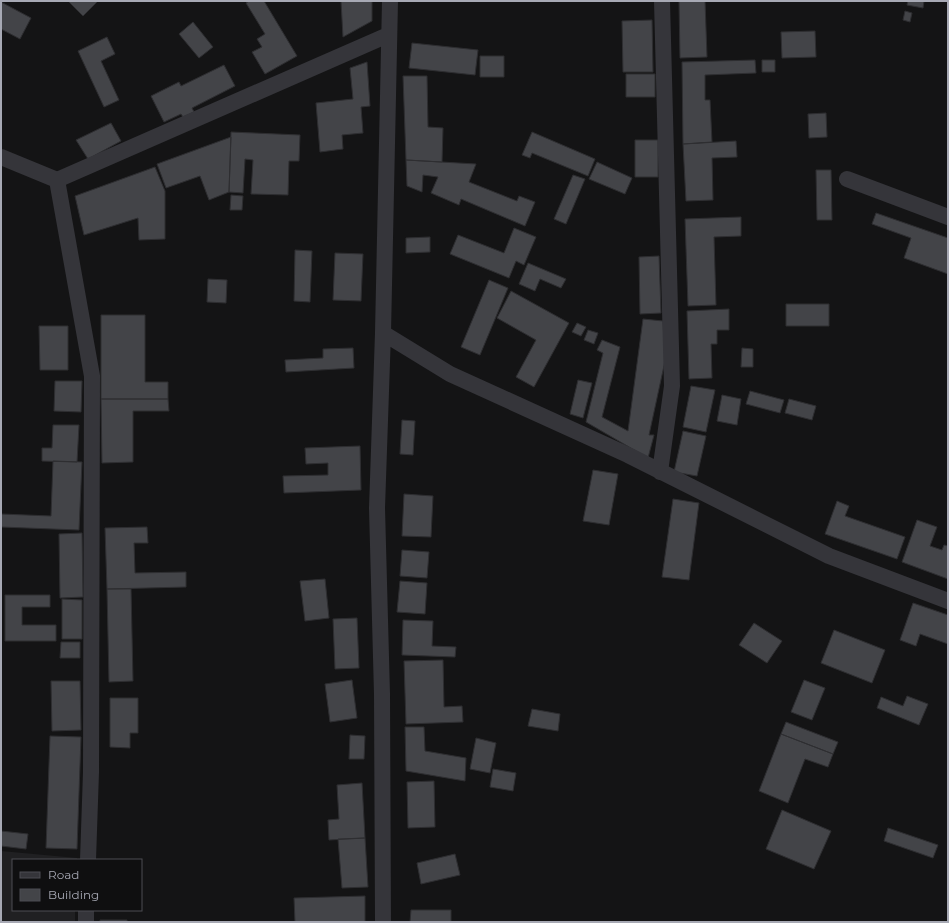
<svg xmlns="http://www.w3.org/2000/svg" width="949" height="923" font-family="Montserrat,sans-serif">
<rect width="100%" height="100%" fill="#141415"/>
<!-- built -->
<path fill="#202022" d="M 1,851 L 77,858 L 77,860 L 13,860 L 13,910 L 75,910 L 75,922 L 1,922 Z"/>
<!-- building -->
<path fill="#434448" stroke="#2e2e31" d="M 71,1 L 98,1 L 83,16 L 69,2 Z
M 249,1 L 264,1 L 297,56 L 265,74 L 252,52 L 262,47 L 257,39 L 265,34 L 246,3 Z
M 341,1 L 372,1 L 372,21 L 343,37 Z
M 679,1 L 705,1 L 707,57 L 680,58 Z
M 908,1 L 924,1 L 923,8 L 907,5 Z
M 1,2 L 31,18 L 20,39 L 1,29 Z
M 905,11 L 912,13 L 910,22 L 903,20 Z
M 652,20 L 653,72 L 623,72 L 622,21 Z
M 193,22 L 213,47 L 199,58 L 179,34 Z
M 815,31 L 816,57 L 782,58 L 781,32 Z
M 107,37 L 115,54 L 101,61 L 119,100 L 104,107 L 78,51 Z
M 412,43 L 478,50 L 475,75 L 409,68 Z
M 480,56 L 504,56 L 504,77 L 480,77 Z
M 755,60 L 756,73 L 705,75 L 705,100 L 710,100 L 712,142 L 683,144 L 682,62 Z
M 762,60 L 775,60 L 775,72 L 762,72 Z
M 367,62 L 370,106 L 361,107 L 363,133 L 342,135 L 343,149 L 320,152 L 316,103 L 353,99 L 350,68 Z
M 224,65 L 235,86 L 192,108 L 194,112 L 183,117 L 181,114 L 164,122 L 151,96 L 179,82 L 181,86 Z
M 626,74 L 655,74 L 655,97 L 626,97 Z
M 403,76 L 427,76 L 428,127 L 443,128 L 442,162 L 406,160 Z
M 826,113 L 827,137 L 809,138 L 808,114 Z
M 111,123 L 121,141 L 88,159 L 76,140 Z
M 231,132 L 300,135 L 299,161 L 289,161 L 288,195 L 251,194 L 253,160 L 245,159 L 243,193 L 229,192 Z
M 532,132 L 595,159 L 588,176 L 532,153 L 530,158 L 522,155 Z
M 231,137 L 229,192 L 209,200 L 200,176 L 166,188 L 157,164 Z
M 635,140 L 658,140 L 658,177 L 635,177 Z
M 736,141 L 737,157 L 712,158 L 713,200 L 686,201 L 683,144 Z
M 406,160 L 476,164 L 469,182 L 517,201 L 519,196 L 535,202 L 525,226 L 461,199 L 459,205 L 431,193 L 438,177 L 423,175 L 422,192 L 407,186 Z
M 597,162 L 632,178 L 625,194 L 589,179 Z
M 155,167 L 165,191 L 165,239 L 139,240 L 138,218 L 84,235 L 75,196 Z
M 816,170 L 831,170 L 832,220 L 817,220 Z
M 573,175 L 585,179 L 566,224 L 554,219 Z
M 231,195 L 243,196 L 242,210 L 230,210 Z
M 876,213 L 948,238 L 948,274 L 904,258 L 911,238 L 872,224 Z
M 741,217 L 741,236 L 714,237 L 716,305 L 688,306 L 685,219 Z
M 514,228 L 536,237 L 524,265 L 516,261 L 509,278 L 450,254 L 458,235 L 504,253 Z
M 430,237 L 430,252 L 406,253 L 406,238 Z
M 295,250 L 312,251 L 310,302 L 294,301 Z
M 335,253 L 363,254 L 361,301 L 333,300 Z
M 659,256 L 661,313 L 640,314 L 639,257 Z
M 528,263 L 566,279 L 561,288 L 540,279 L 535,291 L 519,284 Z
M 208,279 L 227,280 L 226,303 L 207,302 Z
M 489,280 L 508,288 L 480,355 L 461,347 Z
M 511,291 L 569,323 L 534,387 L 516,377 L 536,340 L 497,318 Z
M 786,304 L 829,304 L 829,326 L 786,326 Z
M 729,309 L 729,330 L 717,330 L 717,344 L 711,344 L 712,378 L 689,379 L 687,311 Z
M 101,315 L 145,315 L 145,382 L 168,382 L 168,399 L 101,399 Z
M 643,319 L 663,321 L 665,361 L 649,435 L 654,435 L 648,458 L 586,422 L 603,353 L 597,350 L 602,340 L 620,347 L 602,417 L 628,431 Z
M 577,323 L 586,327 L 581,336 L 572,332 Z
M 39,326 L 68,326 L 68,370 L 40,370 Z
M 588,330 L 598,333 L 594,344 L 584,340 Z
M 353,348 L 354,368 L 286,372 L 285,360 L 323,358 L 323,349 Z
M 742,348 L 753,349 L 753,367 L 741,367 Z
M 578,380 L 592,383 L 583,418 L 570,414 Z
M 55,381 L 82,381 L 81,412 L 54,411 Z
M 691,386 L 715,390 L 706,432 L 683,427 Z
M 750,391 L 784,400 L 780,413 L 746,404 Z
M 722,395 L 741,399 L 737,425 L 717,421 Z
M 101,399 L 168,399 L 169,411 L 133,411 L 133,462 L 102,463 Z
M 789,399 L 816,406 L 812,420 L 785,413 Z
M 402,420 L 415,421 L 413,455 L 400,454 Z
M 53,425 L 79,425 L 77,462 L 42,461 L 42,448 L 52,448 Z
M 683,431 L 706,436 L 697,476 L 674,472 Z
M 360,446 L 361,490 L 284,493 L 283,476 L 328,475 L 328,463 L 306,464 L 305,448 Z
M 53,461 L 82,462 L 79,530 L 1,527 L 1,514 L 51,516 Z
M 593,470 L 618,474 L 609,525 L 583,521 Z
M 404,494 L 433,496 L 431,537 L 402,536 Z
M 673,499 L 699,503 L 689,580 L 662,577 Z
M 837,501 L 849,506 L 845,516 L 905,537 L 897,559 L 825,534 Z
M 917,520 L 937,527 L 930,546 L 942,550 L 944,545 L 948,546 L 948,579 L 902,562 Z
M 147,527 L 148,543 L 134,543 L 135,573 L 186,572 L 186,587 L 107,589 L 105,528 Z
M 82,533 L 83,597 L 60,598 L 59,534 Z
M 402,550 L 429,552 L 427,578 L 400,576 Z
M 325,579 L 329,618 L 305,621 L 300,581 Z
M 400,581 L 427,583 L 425,614 L 397,612 Z
M 107,589 L 131,589 L 133,681 L 109,682 Z
M 5,595 L 50,595 L 50,607 L 22,607 L 22,625 L 56,625 L 56,641 L 5,641 Z
M 62,599 L 82,600 L 82,639 L 62,639 Z
M 913,603 L 948,615 L 948,644 L 920,634 L 916,646 L 900,640 Z
M 357,618 L 359,668 L 335,669 L 333,619 Z
M 403,620 L 433,621 L 432,646 L 456,647 L 455,657 L 402,655 Z
M 754,623 L 782,641 L 767,663 L 739,645 Z
M 834,630 L 885,650 L 872,683 L 821,663 Z
M 61,642 L 80,642 L 80,658 L 60,658 Z
M 443,660 L 444,707 L 462,706 L 463,722 L 406,724 L 404,661 Z
M 352,680 L 357,718 L 330,722 L 325,684 Z
M 804,680 L 825,688 L 812,720 L 791,712 Z
M 51,681 L 80,681 L 81,730 L 52,731 Z
M 907,696 L 928,704 L 919,725 L 877,708 L 881,697 L 903,706 Z
M 110,698 L 138,698 L 138,733 L 130,733 L 130,748 L 110,747 Z
M 532,709 L 560,714 L 558,731 L 528,726 Z
M 786,722 L 838,742 L 833,754 L 781,734 Z
M 405,727 L 424,727 L 425,751 L 466,758 L 465,781 L 406,771 Z
M 781,734 L 833,754 L 828,767 L 805,759 L 788,803 L 759,791 Z
M 350,735 L 365,736 L 364,759 L 349,759 Z
M 50,736 L 81,737 L 77,849 L 46,848 Z
M 476,738 L 496,743 L 490,773 L 470,769 Z
M 493,769 L 516,773 L 513,791 L 490,787 Z
M 434,781 L 435,827 L 408,828 L 407,782 Z
M 362,783 L 365,838 L 329,840 L 328,820 L 339,819 L 337,785 Z
M 782,810 L 831,831 L 814,869 L 766,849 Z
M 888,828 L 938,845 L 933,858 L 884,841 Z
M 1,831 L 28,834 L 26,849 L 1,846 Z
M 365,838 L 368,887 L 342,888 L 338,839 Z
M 455,854 L 460,875 L 421,884 L 417,863 Z
M 365,896 L 365,922 L 295,922 L 294,898 Z
M 411,910 L 451,910 L 451,922 L 410,922 Z
M 100,920 L 127,920 L 127,922 L 100,922 Z"/>
<g fill="none" stroke-linecap="round" stroke-linejoin="round">
<!-- street -->
<path stroke="#35353a" stroke-width="16" d="M 1,157 L 57,180 L 388,35
M 847,179 L 948,217
M 57,180 L 92,376 L 91,772 L 88,860
M 383,333 L 450,374 L 628,455 L 829,556 L 948,601
M 660,472 L 672,386 L 662,1
M 86,922 L 86,910
M 383,922 L 382,694 L 377,508 L 383,333 L 390,1"/>
</g>
<!-- border -->
<rect width="949" height="923" fill="none" stroke="#a7a9b4" stroke-width="4"/>
<!-- legend -->
<rect x="12" y="859" width="130" height="52" fill="#0f0f10" stroke="#4c4d52"/>
<rect x="20" y="872" width="20" height="6" fill="#35353a" stroke="#4c4d52"/>
<text x="48" y="879" font-size="12" fill="#a7a9b4">Road</text>
<rect x="20" y="889" width="20" height="12" fill="#434448" stroke="#4c4d52"/>
<text x="48" y="899" font-size="12" fill="#a7a9b4">Building</text>
</svg>
